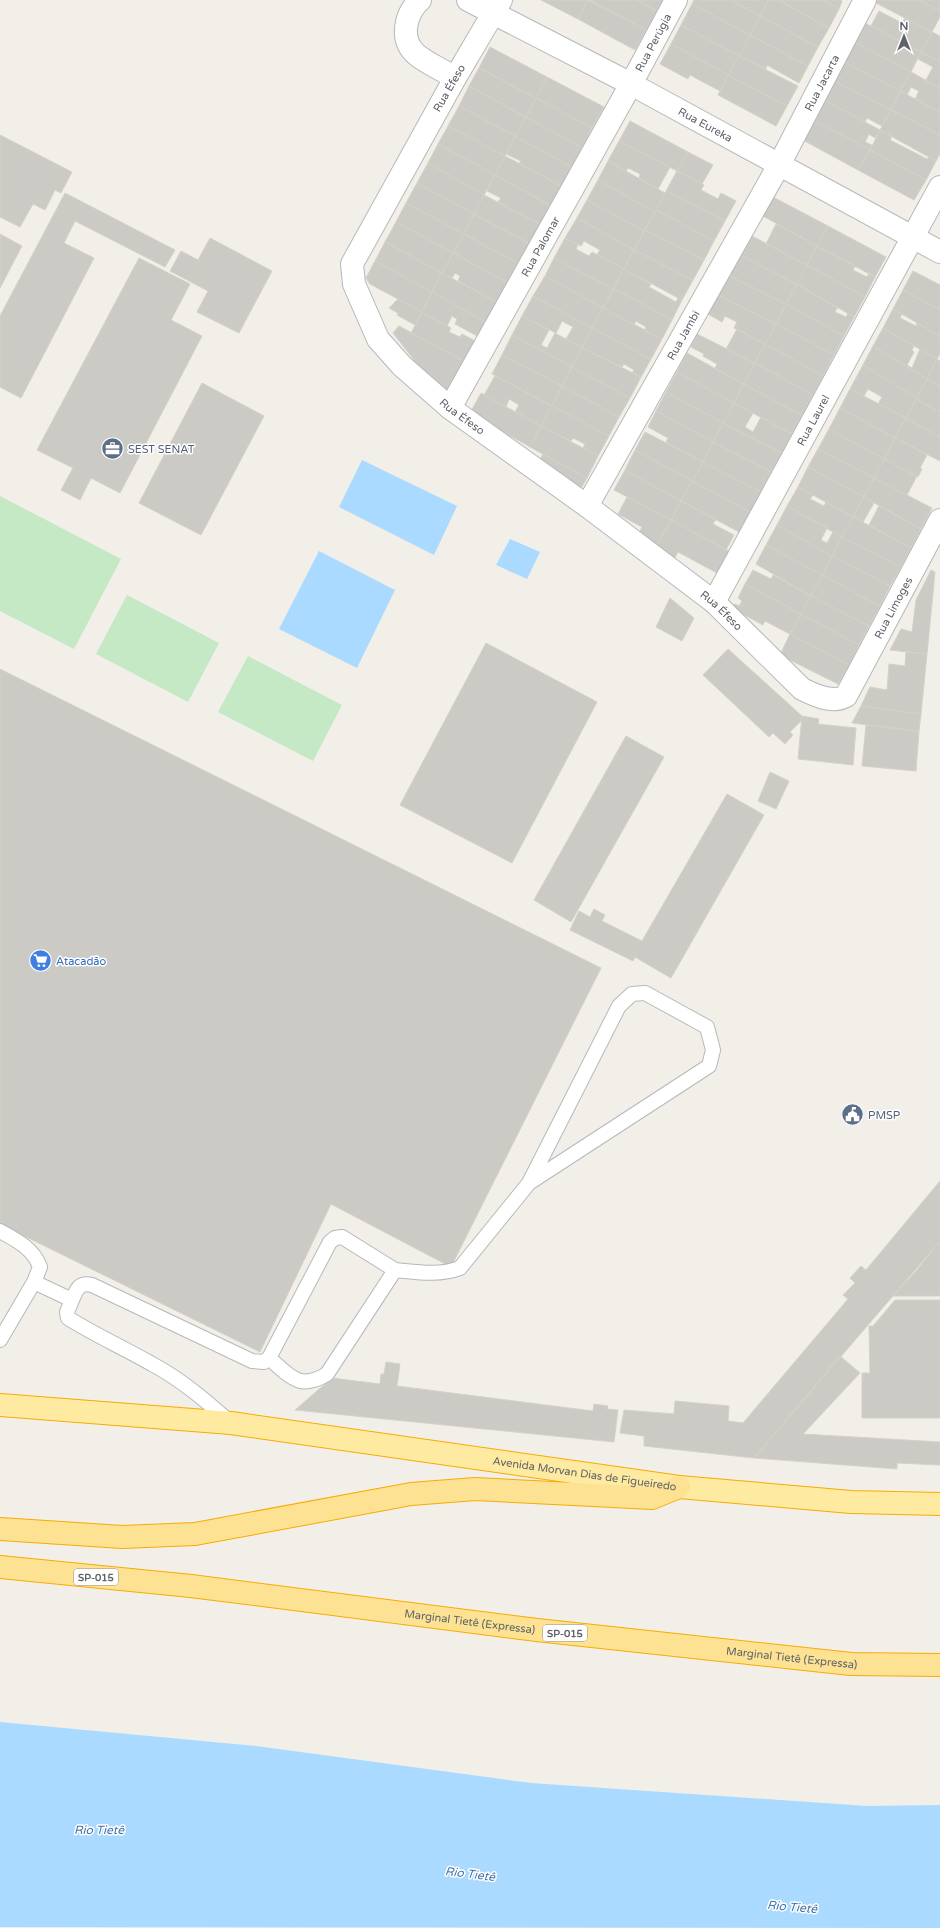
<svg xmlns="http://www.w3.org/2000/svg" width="940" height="1928" font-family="'Varela Round',sans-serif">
<rect width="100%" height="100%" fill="#f1efe8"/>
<!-- green -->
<path fill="#c5e8c5" d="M 0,496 L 121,559 L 74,649 L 0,611 Z
M 127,595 L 219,643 L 188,702 L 96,654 Z
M 248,656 L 342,705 L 313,761 L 218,712 Z"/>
<!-- water -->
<path fill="#aadaff" d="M 362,460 L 457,506 L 434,555 L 339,507 Z
M 510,539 L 540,552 L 527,579 L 496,565 Z
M 319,551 L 395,590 L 357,668 L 279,629 Z
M 0,1722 L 256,1746 L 531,1783 L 867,1806 L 940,1805 L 940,1928 L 0,1927 Z"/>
<!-- building -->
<path fill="#cccac5" stroke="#d6d1c6" d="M 541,0 L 588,0 L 578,19 Z
M 588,0 L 646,30 L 635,50 L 578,19 Z
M 590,0 L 636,0 L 657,11 L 646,30 Z
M 636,0 L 663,0 L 657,11 Z
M 694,0 L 731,0 L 760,16 L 750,35 L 692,4 Z
M 731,0 L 769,0 L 760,16 Z
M 769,0 L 778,0 L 829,28 L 818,47 L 760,16 Z
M 778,0 L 823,0 L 839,9 L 829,28 Z
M 823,0 L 840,0 L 842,1 L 839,9 Z
M 874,0 L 918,0 L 940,11 L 940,17 L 932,32 L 874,2 Z
M 918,0 L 940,0 L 940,11 Z
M 692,4 L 750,35 L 739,56 L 681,25 Z
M 879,11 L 902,23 L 905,18 L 932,32 L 921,52 L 871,26 Z
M 760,16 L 818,47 L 808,66 L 750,35 Z
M 863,22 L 921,52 L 911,72 L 853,41 Z
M 681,25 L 739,56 L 728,75 L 671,44 Z
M 932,32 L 940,36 L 940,62 L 921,52 Z
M 750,35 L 808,66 L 799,83 L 767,65 L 766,69 L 739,56 Z
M 853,41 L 911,72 L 900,91 L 842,61 Z
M 671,44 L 728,75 L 720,91 L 690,75 L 688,79 L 660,64 Z
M 490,47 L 547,77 L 536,98 L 479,68 Z
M 921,52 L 940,62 L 940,88 L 926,80 L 933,67 L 918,59 Z
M 739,56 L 798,86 L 787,106 L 728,75 Z
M 842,61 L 900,91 L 891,110 L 832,80 Z
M 479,68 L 536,98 L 526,117 L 469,86 Z
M 911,72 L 940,88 L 940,112 L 915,99 L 919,91 L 911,87 L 907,95 L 900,91 Z
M 728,75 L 787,106 L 776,126 L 718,95 Z
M 547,77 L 604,107 L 592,128 L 536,98 Z
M 832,80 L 891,110 L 882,126 L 867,118 L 865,122 L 822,99 Z
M 469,86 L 526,117 L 515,136 L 459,106 Z
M 900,91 L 940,112 L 940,135 L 891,110 Z
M 536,98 L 592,128 L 582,148 L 526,117 Z
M 822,99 L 880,130 L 875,138 L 869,134 L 865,142 L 872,145 L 870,150 L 812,119 Z
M 459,106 L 515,136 L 505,156 L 448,126 Z
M 891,110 L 940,135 L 940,154 L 936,161 L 880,130 Z
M 526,117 L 582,148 L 571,167 L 515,136 Z
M 812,119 L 870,150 L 858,170 L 801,139 Z
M 630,121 L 688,152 L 677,171 L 619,141 Z
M 448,126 L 505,156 L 495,175 L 438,144 Z
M 880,130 L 892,136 L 890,140 L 927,159 L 929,157 L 936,161 L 926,180 L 870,150 Z
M 0,135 L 72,172 L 61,193 L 55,190 L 45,210 L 33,204 L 20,227 L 0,217 Z
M 515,136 L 571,167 L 561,186 L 519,163 L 521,161 L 506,154 Z
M 619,141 L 670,167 L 658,189 L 639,178 L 640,174 L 628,168 L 626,171 L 608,161 Z
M 438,144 L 495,175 L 484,195 L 428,163 Z
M 870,150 L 926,180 L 914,200 L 858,170 Z
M 688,152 L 713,165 L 702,184 L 677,171 Z
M 505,156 L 561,186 L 550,205 L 495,175 Z
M 608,161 L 665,193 L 655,212 L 598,180 Z
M 428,163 L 484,195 L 474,214 L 417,183 Z
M 677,171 L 704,185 L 701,190 L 718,199 L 721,193 L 736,201 L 725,221 L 666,191 Z
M 495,175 L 550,205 L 540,224 L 498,202 L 501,198 L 487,191 Z
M 598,180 L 655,212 L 644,231 L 587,200 Z
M 417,183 L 474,214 L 464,234 L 406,203 Z
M 666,191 L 725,221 L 714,241 L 656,210 Z
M 65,193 L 175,250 L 165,267 L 75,221 L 64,243 L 94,258 L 21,398 L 0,387 L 0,316 Z
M 484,195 L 540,224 L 530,244 L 474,214 Z
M 771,196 L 828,226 L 817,246 L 761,215 Z
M 587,200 L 644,231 L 634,250 L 577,218 Z
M 406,203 L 464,234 L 453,253 L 396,222 Z
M 656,210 L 714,241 L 704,260 L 645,230 Z
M 474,214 L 530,244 L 519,264 L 464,234 Z
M 577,218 L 634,250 L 624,269 L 597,255 L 600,250 L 584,241 L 581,246 L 565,238 Z
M 396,222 L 453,253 L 442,273 L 385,242 Z
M 776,224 L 817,246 L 807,265 L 766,244 Z
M 828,226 L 886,257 L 875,277 L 817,246 Z
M 645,230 L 704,260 L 693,280 L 634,250 Z
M 0,234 L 22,246 L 0,288 Z
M 464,234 L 519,264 L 508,283 L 453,253 Z
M 750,235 L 807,265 L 797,284 L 740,255 Z
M 210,238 L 272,271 L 239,333 L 197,312 L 208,291 L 170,271 L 181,251 L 198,260 Z
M 565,238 L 578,245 L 576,249 L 589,256 L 592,252 L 624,269 L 613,289 L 554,258 Z
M 385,242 L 442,273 L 432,292 L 375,261 Z
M 817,246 L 855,266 L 853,270 L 867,277 L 869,273 L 875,277 L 865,297 L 807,265 Z
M 634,250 L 693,280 L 682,300 L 624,269 Z
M 453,253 L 508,283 L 498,303 L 458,281 L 460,276 L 455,273 L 452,278 L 442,273 Z
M 740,255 L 797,284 L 786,304 L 728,275 Z
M 139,258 L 190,284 L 171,320 L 202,336 L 120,493 L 91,478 L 80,500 L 61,490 L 73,468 L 37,450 Z
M 554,258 L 613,289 L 603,308 L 545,276 Z
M 375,261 L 432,292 L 422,312 L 370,284 L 366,278 Z
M 807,265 L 865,297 L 854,317 L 797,284 Z
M 624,269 L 651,284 L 649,287 L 676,302 L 678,298 L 682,300 L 672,320 L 614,288 Z
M 913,271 L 940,285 L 940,310 L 903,290 Z
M 442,273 L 498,303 L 487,323 L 432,292 Z
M 728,275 L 786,304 L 776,324 L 718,295 Z
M 545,276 L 603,308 L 592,328 L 533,296 Z
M 797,284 L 837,308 L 835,312 L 846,317 L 848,313 L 854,317 L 844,336 L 786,304 Z
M 614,288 L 672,320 L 662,339 L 644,331 L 646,327 L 636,321 L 634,325 L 603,308 Z
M 903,290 L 940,310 L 940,336 L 893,309 Z
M 432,292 L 487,323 L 479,337 L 455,324 L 457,319 L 452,316 L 447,326 L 422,312 Z
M 718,295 L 776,324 L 765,344 L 734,328 L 737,322 L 725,316 L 722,322 L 708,314 Z
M 533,296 L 592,328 L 582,348 L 566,339 L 573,327 L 562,321 L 556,333 L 522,316 Z
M 398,299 L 422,312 L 415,325 L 397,315 L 398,313 L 389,308 Z
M 786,304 L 844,336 L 834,355 L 776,324 Z
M 603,308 L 662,339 L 651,359 L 592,328 Z
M 893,309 L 902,314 L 900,318 L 916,326 L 917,323 L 940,336 L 940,354 L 937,359 L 883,328 Z
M 422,312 L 451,328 L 449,332 L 460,337 L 462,334 L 477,342 L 466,362 L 411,333 Z
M 522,316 L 549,330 L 541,345 L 547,348 L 555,333 L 582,348 L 572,367 L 512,335 Z
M 776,324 L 834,355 L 823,376 L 765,344 Z
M 399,326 L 466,362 L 447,397 L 432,379 L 413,361 L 414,360 L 393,333 Z
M 592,328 L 651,359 L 641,377 L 632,373 L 634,370 L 624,364 L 622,367 L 582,348 Z
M 883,328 L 914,346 L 912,350 L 914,352 L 907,365 L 912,368 L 920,349 L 937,359 L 927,379 L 873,346 Z
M 737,329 L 765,344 L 755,363 L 726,349 Z
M 697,334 L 755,363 L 743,384 L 715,368 L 717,364 L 703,356 L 704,354 L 691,347 Z
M 512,335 L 572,367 L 562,386 L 502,355 Z
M 765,344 L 823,376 L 813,395 L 755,363 Z
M 873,346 L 927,379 L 917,398 L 863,365 Z
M 582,348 L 641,377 L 630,398 L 572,367 Z
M 687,353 L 743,384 L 734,403 L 677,372 Z
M 502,355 L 562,386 L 552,406 L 492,374 Z
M 937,359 L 940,361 L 940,386 L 927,379 Z
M 755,363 L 813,395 L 802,415 L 743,384 Z
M 863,365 L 917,398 L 906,418 L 878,404 L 882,397 L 868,389 L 864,396 L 850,389 Z
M 572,367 L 630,398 L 619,417 L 562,386 Z
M 677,372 L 734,403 L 723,423 L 666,392 Z
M 495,376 L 552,406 L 541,426 L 515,412 L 519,405 L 509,399 L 506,407 L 484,395 Z
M 927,379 L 940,386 L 940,412 L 916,399 Z
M 202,383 L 264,416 L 201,535 L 139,503 Z
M 743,384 L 802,415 L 792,434 L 734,403 Z
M 562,386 L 619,417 L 609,436 L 552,406 Z
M 850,389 L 906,418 L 895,438 L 840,408 Z
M 666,392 L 723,423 L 713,442 L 656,411 Z
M 481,393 L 541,426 L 530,447 L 470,413 Z
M 916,399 L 940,412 L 940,437 L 906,418 Z
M 734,403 L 753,413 L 745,427 L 753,432 L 761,417 L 792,434 L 782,453 L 723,423 Z
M 552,406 L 609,436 L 598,456 L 583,448 L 585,444 L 573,438 L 571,441 L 541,426 Z
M 840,408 L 895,438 L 884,459 L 829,429 Z
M 656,411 L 713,442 L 703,462 L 666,442 L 668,438 L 648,427 Z
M 906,418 L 940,437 L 940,461 L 895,438 Z
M 723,423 L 782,453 L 771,472 L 713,442 Z
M 541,426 L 598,456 L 587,478 L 530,447 Z
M 829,429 L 884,459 L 874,478 L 818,449 Z
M 645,432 L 703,462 L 692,481 L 635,450 Z
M 895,438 L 927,455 L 920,468 L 922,469 L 918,477 L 884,459 Z
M 713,442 L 771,472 L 761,492 L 703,462 Z
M 818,449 L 874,478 L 864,497 L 808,467 Z
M 635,450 L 692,481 L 681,501 L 625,470 Z
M 543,454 L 587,478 L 579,492 L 537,465 Z
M 884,459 L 917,476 L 907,495 L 874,478 Z
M 703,462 L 761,492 L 750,512 L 692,481 Z
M 808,467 L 864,497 L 853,517 L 798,487 Z
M 625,470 L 681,501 L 671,520 L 614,490 Z
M 874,478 L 932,508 L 921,529 L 864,497 Z
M 692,481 L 750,512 L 739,532 L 681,501 Z
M 798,487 L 813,495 L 810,499 L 824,506 L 826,502 L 853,517 L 842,537 L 787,506 Z
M 627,497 L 671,520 L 657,545 L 639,533 L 642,527 L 618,514 Z
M 864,497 L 874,503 L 863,522 L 853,517 Z
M 681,501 L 716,519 L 713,524 L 734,535 L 726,550 L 671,520 Z
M 787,506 L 827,528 L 821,540 L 827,543 L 833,532 L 842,537 L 832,556 L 777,525 Z
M 879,506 L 921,529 L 911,548 L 869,525 Z
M 853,517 L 911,548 L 901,567 L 842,537 Z
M 671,520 L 729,551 L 717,573 L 678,552 L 674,559 L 656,547 Z
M 777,525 L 832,556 L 822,575 L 766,545 Z
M 842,537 L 901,567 L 890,586 L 832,556 Z
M 766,545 L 822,575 L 811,596 L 756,564 Z
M 832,556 L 890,586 L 880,606 L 822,575 Z
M 753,570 L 771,579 L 773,575 L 811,596 L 801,614 L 745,584 Z
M 931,570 L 935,572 L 927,654 L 890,650 L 901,629 L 912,632 L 916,600 Z
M 822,575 L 880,606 L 869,626 L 811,596 Z
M 745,584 L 801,614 L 790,634 L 765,621 L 763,625 L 741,613 L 740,614 L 733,606 L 735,604 L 739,606 L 742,601 L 738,598 Z
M 811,596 L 869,626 L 859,645 L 801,614 Z
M 670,598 L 694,618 L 682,641 L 656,627 Z
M 801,614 L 859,645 L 849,665 L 790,634 Z
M 790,634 L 849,665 L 838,684 L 780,655 Z
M 486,643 L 597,702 L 512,863 L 400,805 Z
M 728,649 L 802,716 L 801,721 L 790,732 L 793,735 L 785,744 L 773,733 L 769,737 L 703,675 Z
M 906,652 L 927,654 L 921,714 L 861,706 L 870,687 L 887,690 L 889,664 L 905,666 Z
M 0,669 L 601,968 L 451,1267 L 331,1204 L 260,1352 L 0,1224 Z
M 861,706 L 921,714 L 919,731 L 852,723 Z
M 802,716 L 819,719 L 818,724 L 856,728 L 853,765 L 798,759 Z
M 866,725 L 919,731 L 916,771 L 862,766 Z
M 626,736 L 664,757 L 571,922 L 534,900 Z
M 770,772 L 789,781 L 776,809 L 758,801 Z
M 727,794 L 764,815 L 671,978 L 635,957 L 633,961 L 570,930 L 579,911 L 590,917 L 594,909 L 605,915 L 602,921 L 642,941 Z
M 940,1181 L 940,1241 L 754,1458 L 644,1446 L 644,1436 L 620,1433 L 624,1410 L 674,1414 L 675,1401 L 729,1406 L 728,1421 L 743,1423 L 848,1299 L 843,1295 L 855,1283 L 850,1278 L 861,1266 L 866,1270 Z
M 940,1241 L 940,1296 L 893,1296 L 916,1271 Z
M 895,1300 L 940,1300 L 940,1418 L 862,1418 L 862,1373 L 870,1373 L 869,1326 L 873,1326 Z
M 840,1356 L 860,1373 L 803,1434 L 940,1442 L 940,1465 L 897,1463 L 897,1469 L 754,1458 Z
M 386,1362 L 400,1364 L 397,1386 L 593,1411 L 594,1404 L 608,1406 L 607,1409 L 618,1410 L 614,1442 L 295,1410 L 332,1378 L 380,1384 L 381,1374 L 384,1374 Z"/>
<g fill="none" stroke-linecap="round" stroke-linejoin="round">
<defs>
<path id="service" d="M 0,1231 C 16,1240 33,1248 40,1267 L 34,1282 L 0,1340
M 395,1270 C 417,1272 439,1276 460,1268 L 529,1183 L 619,1006 L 632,994 L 645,993 L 707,1027 L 713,1050 L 709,1066 L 529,1183
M 34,1282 L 72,1300 L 67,1312 L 68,1318 C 95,1335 124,1348 152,1364 C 182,1380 206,1401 231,1423
M 72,1300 C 77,1289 79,1282 92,1285 L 252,1361 L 264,1362 L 269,1358 L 330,1242 L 335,1238 L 342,1237 L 395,1270 L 327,1374 C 299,1391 290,1376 269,1358"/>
<g id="minor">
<path d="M 420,0 C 405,14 399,40 417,55 C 428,64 443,70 455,78"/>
<path id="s1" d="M 468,0 L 631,84 L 940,252"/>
<path id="s2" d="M 501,0 L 455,78 L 352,264 L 354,284 L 378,339 L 402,366 L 450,408 L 587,506 L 714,602 L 802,689 C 814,695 833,704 846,696 L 940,520"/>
<path id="s3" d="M 450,408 L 631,84 L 676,0"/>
<path id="s4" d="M 587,506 L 779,165 L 865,0"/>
<path id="s5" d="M 714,602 L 940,187"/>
</g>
<g id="trunk">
<path id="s6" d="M 0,1405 L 231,1423 L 679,1487 L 851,1502 L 940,1504"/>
</g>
<g id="motorway">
<path d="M 0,1529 L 122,1537 L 195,1534 L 411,1494 L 475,1489 L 652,1498 L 679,1487"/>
<path id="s7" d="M 0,1567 L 191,1586 L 537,1630 L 851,1664 L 940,1665"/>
</g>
</defs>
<!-- service casing -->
<use href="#service" stroke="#b5b8bc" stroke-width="16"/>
<!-- minor casing -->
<use href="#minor" stroke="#b5b8bc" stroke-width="24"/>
<!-- trunk casing -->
<use href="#trunk" stroke="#f9ab00" stroke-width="24"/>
<!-- motorway casing -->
<use href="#motorway" stroke="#f9ab00" stroke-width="24"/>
<!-- service -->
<use href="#service" stroke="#fff" stroke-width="14"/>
<!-- minor -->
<use href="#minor" stroke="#fff" stroke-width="22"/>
<!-- trunk -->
<use href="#trunk" stroke="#feeaa1" stroke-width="22"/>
<!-- motorway -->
<use href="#motorway" stroke="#fde293" stroke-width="22"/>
</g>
<!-- icons -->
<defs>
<symbol id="office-disc" viewBox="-11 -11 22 22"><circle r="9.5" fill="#5c6f8a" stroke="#fff"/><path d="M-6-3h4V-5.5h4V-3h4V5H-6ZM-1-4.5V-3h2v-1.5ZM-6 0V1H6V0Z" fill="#fff"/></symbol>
<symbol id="supermarket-disc" viewBox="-11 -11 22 22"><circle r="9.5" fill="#3f7fe0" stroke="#fff"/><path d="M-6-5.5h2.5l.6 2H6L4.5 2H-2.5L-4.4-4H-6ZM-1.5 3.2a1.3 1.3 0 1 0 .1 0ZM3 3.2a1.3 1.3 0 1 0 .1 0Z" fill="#fff"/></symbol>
<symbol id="civic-disc" viewBox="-11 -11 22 22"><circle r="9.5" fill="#5c6f8a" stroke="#fff"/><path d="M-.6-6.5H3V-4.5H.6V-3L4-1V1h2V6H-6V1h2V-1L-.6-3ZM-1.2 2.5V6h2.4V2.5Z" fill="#fff"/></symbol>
</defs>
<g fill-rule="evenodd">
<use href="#office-disc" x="100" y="436" width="25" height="25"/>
<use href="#supermarket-disc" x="28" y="948" width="25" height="25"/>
<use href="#civic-disc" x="840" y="1102" width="25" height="25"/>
</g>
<g text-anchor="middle" stroke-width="3" stroke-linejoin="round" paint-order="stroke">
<!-- shield labels -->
<g fill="#fff" stroke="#8f9295" stroke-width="1">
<rect x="74" y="1569" width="44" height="16" rx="3"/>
<rect x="543" y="1625" width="44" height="16" rx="3"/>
</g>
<g font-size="10" font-weight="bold" fill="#5f6368">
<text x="96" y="1581">SP-015</text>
<text x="565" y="1637">SP-015</text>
</g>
<!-- street labels -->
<g font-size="11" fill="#5f6368" stroke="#fff">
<text dy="4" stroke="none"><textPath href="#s3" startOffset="418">Rua Perúgia</textPath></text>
<text dy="4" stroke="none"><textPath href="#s4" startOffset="484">Rua Jacarta</textPath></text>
<text transform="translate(449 88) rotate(-60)" y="4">Rua Éfeso</text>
<text dy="4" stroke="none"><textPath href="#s1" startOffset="268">Rua Eureka</textPath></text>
<text dy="4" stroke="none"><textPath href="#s3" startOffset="185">Rua Palomar</textPath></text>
<text dy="4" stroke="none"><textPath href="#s4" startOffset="196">Rua Jambi</textPath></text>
<text dy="4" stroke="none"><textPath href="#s2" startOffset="498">Rua Éfeso</textPath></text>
<text dy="4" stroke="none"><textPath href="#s5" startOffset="207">Rua Laurel</textPath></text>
<text dy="4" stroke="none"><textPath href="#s2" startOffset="1081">Rua Limoges</textPath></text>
<text dy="4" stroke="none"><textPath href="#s2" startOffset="822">Rua Éfeso</textPath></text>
<text dy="4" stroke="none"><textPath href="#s6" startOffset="589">Avenida Morvan Dias de Figueiredo</textPath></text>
<text dy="4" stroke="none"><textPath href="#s7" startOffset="473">Marginal Tietê (Expressa)</textPath></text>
<text dy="4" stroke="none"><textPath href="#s7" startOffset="797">Marginal Tietê (Expressa)</textPath></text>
</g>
<!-- service labels -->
<g font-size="11" fill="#4e5e75" stroke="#fff" text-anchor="start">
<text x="128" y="453">SEST SENAT</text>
<text x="868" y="1119">PMSP</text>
</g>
<!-- shop labels -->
<g font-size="11" fill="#366cbe" stroke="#fff" text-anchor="start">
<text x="56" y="965">Atacadão</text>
</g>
<!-- water labels -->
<g font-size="12" font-style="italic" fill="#4174aa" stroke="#fff">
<text x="99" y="1834">Rio Tietê</text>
<text transform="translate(470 1874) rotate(7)" y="4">Rio Tietê</text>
<text transform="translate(792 1907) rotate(5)" y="4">Rio Tietê</text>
</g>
</g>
<!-- north arrow -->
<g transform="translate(904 36)" stroke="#ffffff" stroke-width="3" paint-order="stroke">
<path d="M0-3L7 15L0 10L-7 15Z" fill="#5f6368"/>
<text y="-6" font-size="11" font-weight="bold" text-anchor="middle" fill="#5f6368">N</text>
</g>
</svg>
